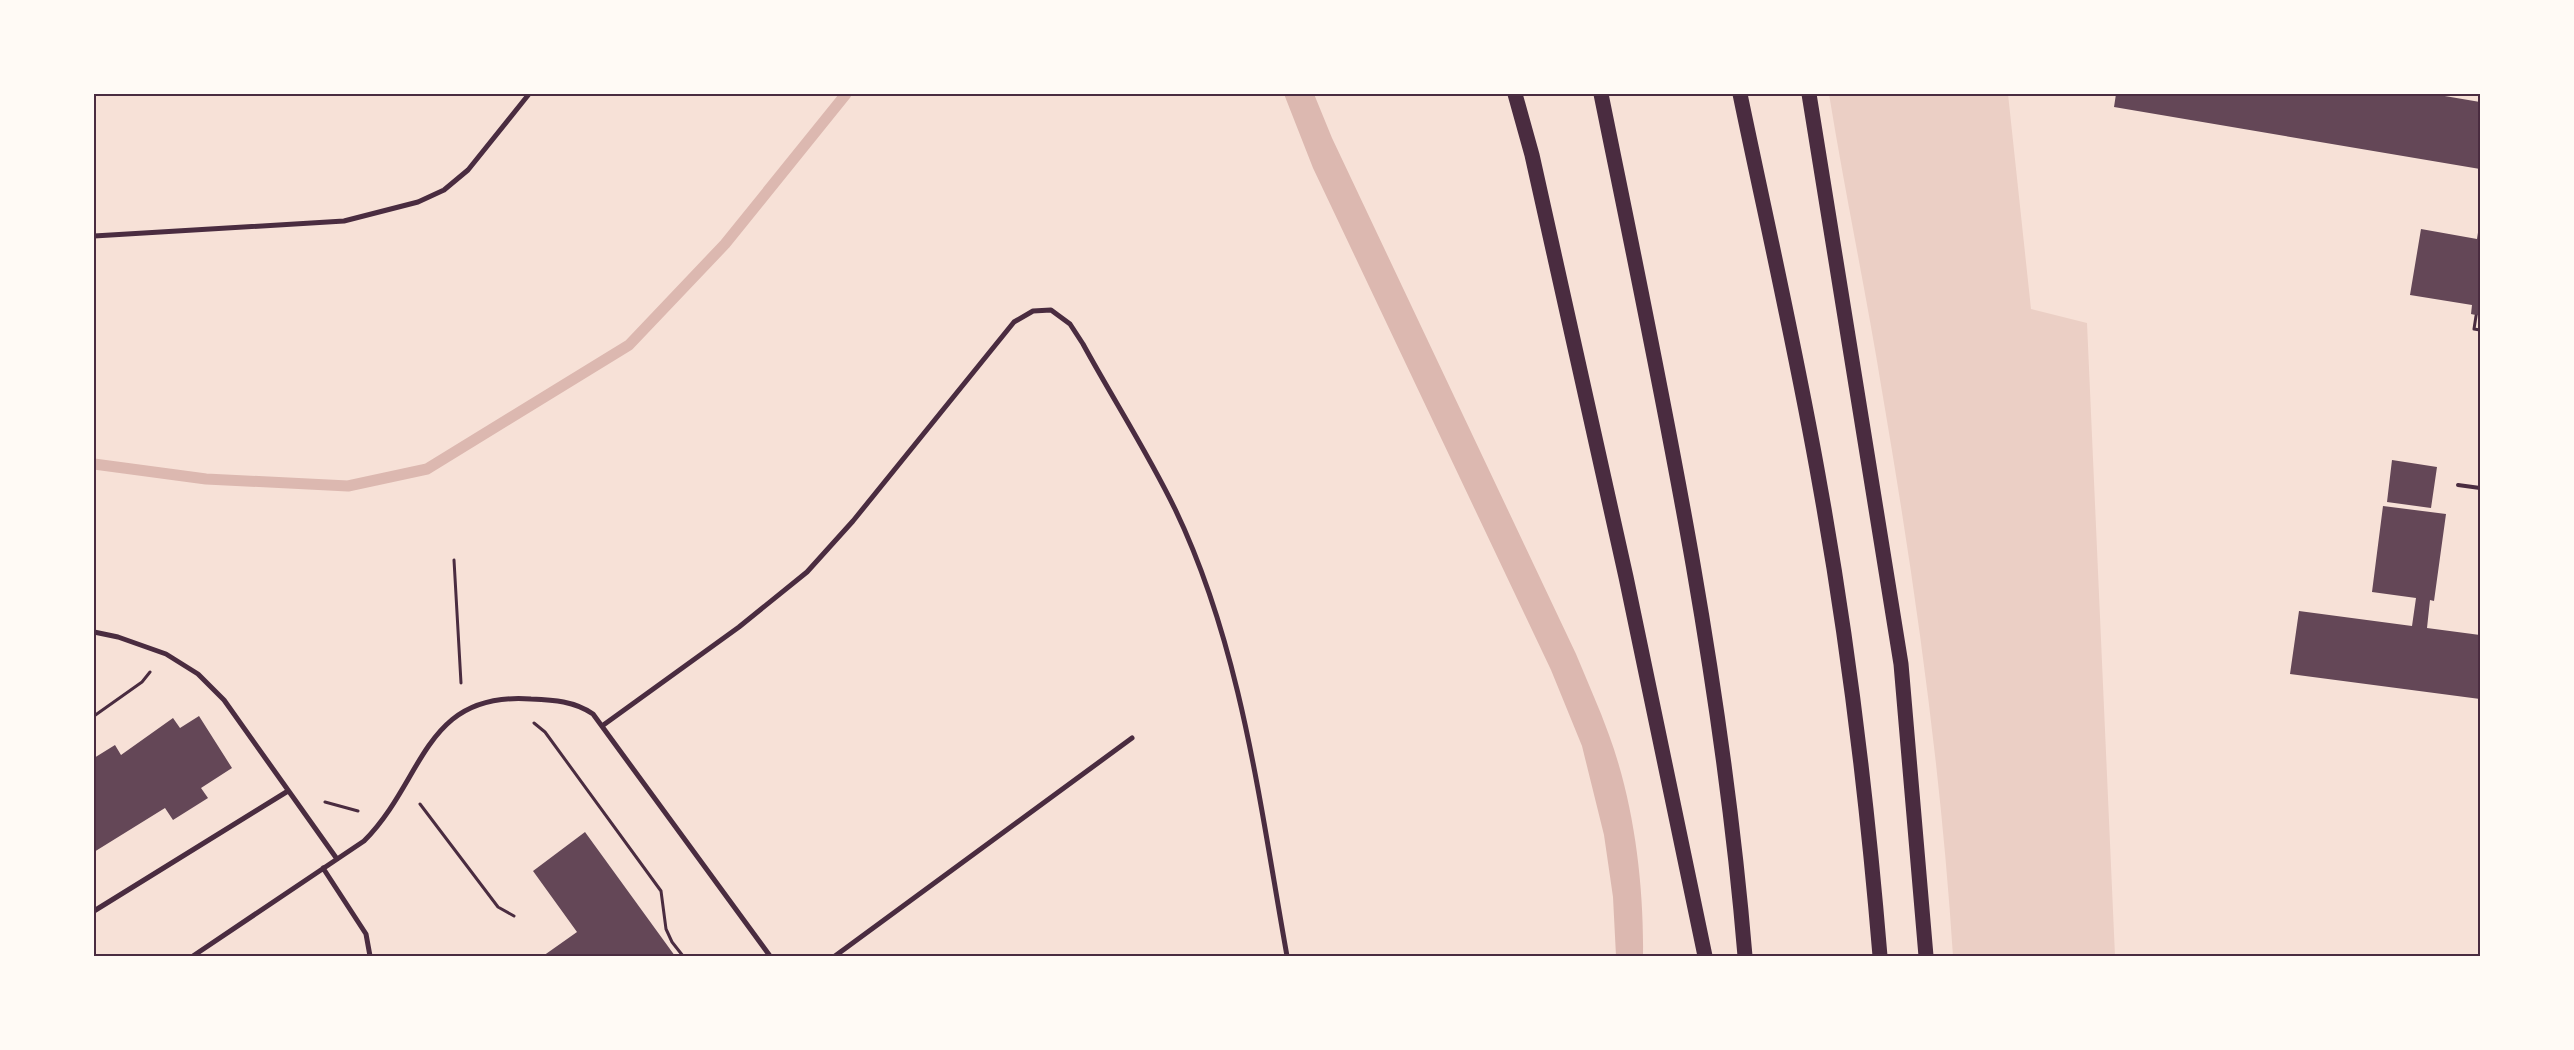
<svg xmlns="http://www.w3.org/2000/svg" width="2574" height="1050" font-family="'PT Sans',sans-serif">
<rect width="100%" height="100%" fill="#f7e1d7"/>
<!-- green -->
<path fill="#ebcfc5" d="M 1829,94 L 2008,94 L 2031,309 L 2087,323 L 2115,956 L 1953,956 C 1941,767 1914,578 1882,391 C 1866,292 1845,193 1829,94 Z"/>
<!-- water -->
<path fill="#dcb8b0" d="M 1284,94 L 1314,94 L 1332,138 L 1576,654 C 1587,681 1599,707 1609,735 C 1634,803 1644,884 1643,956 L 1616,956 L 1613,897 L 1604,835 L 1582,746 L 1551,670 L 1313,168 Z"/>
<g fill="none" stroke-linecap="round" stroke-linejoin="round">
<!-- stream -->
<path stroke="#dcb8b0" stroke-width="11" d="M 94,464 L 206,479 L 348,486 L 427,469 L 629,345 L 725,244 L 846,94"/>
</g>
<!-- building -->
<path fill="#644757" d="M 2116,94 L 2433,94 L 2480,102 L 2480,169 L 2114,107 Z
M 2479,226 L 2480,316 L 2471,314 L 2472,305 L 2410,295 L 2421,229 L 2477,239 Z
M 2392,460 L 2437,467 L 2431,508 L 2387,502 Z
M 2383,506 L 2446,514 L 2434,601 L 2430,600 L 2427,628 L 2480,635 L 2480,699 L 2290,674 L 2299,611 L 2412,626 L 2416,598 L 2372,592 Z
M 199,716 L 232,768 L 201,788 L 208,798 L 173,820 L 165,808 L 94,852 L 94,758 L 115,745 L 121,755 L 173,718 L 180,728 Z
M 585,832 L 675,956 L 543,956 L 577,932 L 533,871 Z"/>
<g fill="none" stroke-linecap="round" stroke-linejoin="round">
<!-- path -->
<path stroke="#4a2c40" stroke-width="3" d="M 2476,316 L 2474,329 L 2480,330
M 454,560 L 461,683
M 94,716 L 142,682 L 150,672
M 534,723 L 545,732 L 661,891 L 666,929 L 672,942 L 683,956
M 325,802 L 358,811
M 420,804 L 498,907 L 514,916"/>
<!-- service -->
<path stroke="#4a2c40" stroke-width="4" d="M 2458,485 L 2480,488"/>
<!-- minor -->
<path stroke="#4a2c40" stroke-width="5" d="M 94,236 L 344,221 L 418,202 L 444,190 L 468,170 L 529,94
M 94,632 L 118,637 L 166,654 L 198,674 L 224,700 L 337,859
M 602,726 L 739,627 L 807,572 L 853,521 L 1014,322 L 1033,311 L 1051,310 L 1070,324 L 1083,344 C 1113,399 1148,453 1175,509 C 1242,649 1260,806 1287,956
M 323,868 L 366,934 L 370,956
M 94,911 L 288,791
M 193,956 L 364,841 C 425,780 423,691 531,699 C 554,700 574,701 593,714 L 770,956
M 835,956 L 1132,738"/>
<!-- motorway -->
<path stroke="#4a2c40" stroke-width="15" d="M 1515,94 L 1532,155 L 1626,577 L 1705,956
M 1601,94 C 1659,380 1721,665 1745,956
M 1740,94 C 1767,224 1797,354 1820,486 C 1848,641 1867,799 1880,956
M 1809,94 L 1901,664 L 1926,956"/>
</g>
<!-- border -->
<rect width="2574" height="1050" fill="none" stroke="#fffaf5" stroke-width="190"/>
<rect x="95" y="95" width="2384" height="860" fill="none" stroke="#4a2c40" stroke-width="2"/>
</svg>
